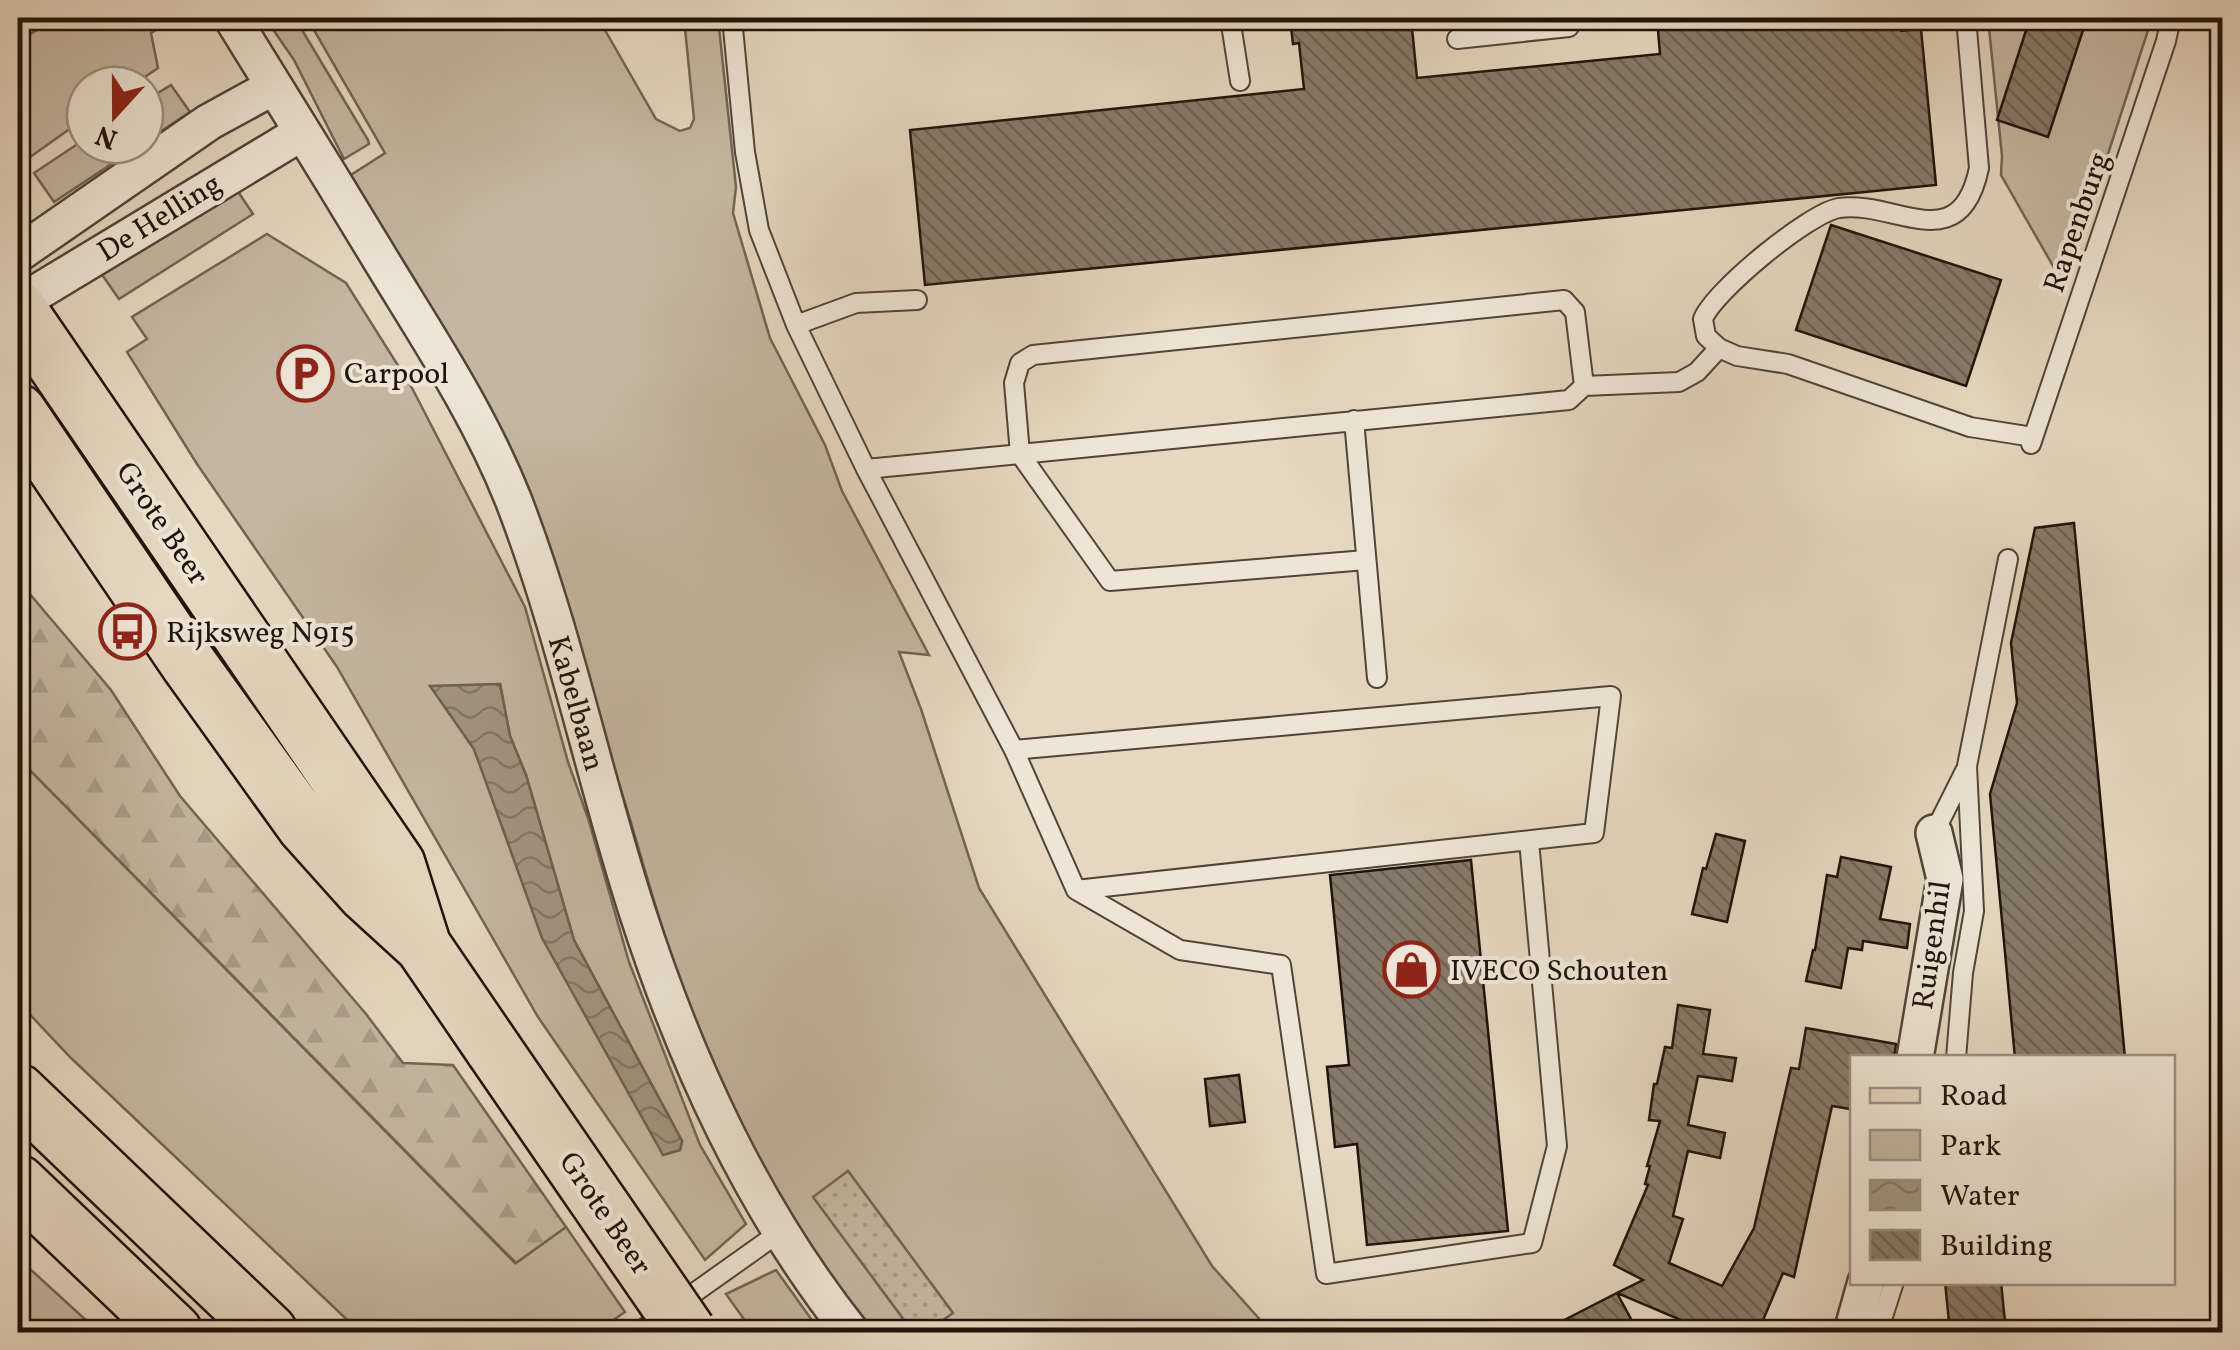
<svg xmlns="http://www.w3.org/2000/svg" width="2240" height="1350" font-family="Vollkorn,serif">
<defs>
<pattern id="forest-firs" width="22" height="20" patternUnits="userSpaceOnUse" patternTransform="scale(2.5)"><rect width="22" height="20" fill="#c4b6a1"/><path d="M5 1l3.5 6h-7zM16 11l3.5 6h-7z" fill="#a89c89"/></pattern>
<pattern id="park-dots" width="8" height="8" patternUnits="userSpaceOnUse" patternTransform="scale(2.5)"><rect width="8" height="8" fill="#c4b6a1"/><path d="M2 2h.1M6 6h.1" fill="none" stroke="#a89c89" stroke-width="1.8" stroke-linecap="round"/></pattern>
<pattern id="water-waves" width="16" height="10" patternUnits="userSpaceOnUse" patternTransform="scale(2.5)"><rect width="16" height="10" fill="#a29482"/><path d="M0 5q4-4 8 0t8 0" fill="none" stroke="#847869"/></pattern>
<pattern id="building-back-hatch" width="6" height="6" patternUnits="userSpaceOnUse" patternTransform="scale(2.5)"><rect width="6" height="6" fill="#867969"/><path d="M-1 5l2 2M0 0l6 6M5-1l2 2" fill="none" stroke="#6d6255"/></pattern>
</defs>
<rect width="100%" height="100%" fill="#e5d7c0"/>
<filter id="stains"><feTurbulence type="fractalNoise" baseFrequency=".002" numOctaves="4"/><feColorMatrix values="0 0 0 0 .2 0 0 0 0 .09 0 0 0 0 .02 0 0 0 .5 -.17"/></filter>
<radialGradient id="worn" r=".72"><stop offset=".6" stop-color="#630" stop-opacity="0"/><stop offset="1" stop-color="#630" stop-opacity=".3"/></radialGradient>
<!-- green -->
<path fill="#c4b6a1" stroke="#726456" stroke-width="2.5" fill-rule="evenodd" d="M 56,18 L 170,18 L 170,21 L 151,33 L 158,68 L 133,85 L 85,85 L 85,118 L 26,160 L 18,148 L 18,42 Z
M 307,18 L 598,18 L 656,119 L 680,131 L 690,128 L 694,119 L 684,18 L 718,18 L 736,187 L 733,213 L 770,338 L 825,445 L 842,491 L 929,655 L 899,652 L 921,709 L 979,888 L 1212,1266 L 1271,1332 L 926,1332 L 952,1312 L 848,1171 L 814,1198 L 913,1332 L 869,1332 C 779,1214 717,1092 670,951 C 647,884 631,815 607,748 L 398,258 L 351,175 L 385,153 Z
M 1988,18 L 2152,18 L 2065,287 L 2001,175 L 2002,156 Z
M 296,20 L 368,140 L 369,144 L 344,159 L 294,60 L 270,25 Z
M 171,85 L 190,112 L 145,142 L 145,101 Z
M 85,139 L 85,145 L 140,145 L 54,202 L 34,173 Z
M 233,184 L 253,214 L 119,299 L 98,269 Z
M 267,234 L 346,283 L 411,386 L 525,607 L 568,762 L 588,818 L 629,962 L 700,1145 L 746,1224 L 705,1260 L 538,1017 L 337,667 L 197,464 L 127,352 L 147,339 L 132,317 ZM 500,684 L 510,736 L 526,775 L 574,940 L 682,1141 L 680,1150 L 663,1155 L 490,791 L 474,749 L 431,687 Z
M 18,758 L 515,1263 L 566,1227 L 625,1312 L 596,1332 L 360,1332 L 71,1058 L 18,1002 Z
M 18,1258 L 99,1332 L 18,1332 Z
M 776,1270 L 819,1330 L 821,1332 L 753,1332 L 726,1294 Z"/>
<!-- forest -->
<path fill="url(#forest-firs)" stroke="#726456" stroke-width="2.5" d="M 18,580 L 111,690 L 180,796 L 366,1014 L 403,1063 L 453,1065 L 566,1227 L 516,1263 L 18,758 Z"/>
<!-- park -->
<path fill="url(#park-dots)" stroke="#726456" stroke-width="2.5" d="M 848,1171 L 953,1313 L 926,1332 L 913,1332 L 813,1197 Z"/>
<!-- water -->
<path fill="url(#water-waves)" stroke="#6e6052" stroke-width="2.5" d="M 500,684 L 510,736 L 526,775 L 574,940 L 682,1141 L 680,1150 L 663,1155 L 542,938 L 474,749 L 430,686 Z"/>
<!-- building -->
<path fill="url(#building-back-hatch)" stroke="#20130a" stroke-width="2.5" d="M 1290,18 L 1411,18 L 1417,78 L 1660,54 L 1657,18 L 1900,18 L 1901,31 L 1921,29 L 1936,185 L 925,285 L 910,130 L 1304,89 L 1299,43 L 1293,44 Z
M 2030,18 L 2087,18 L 2048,137 L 1997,120 Z
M 1831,225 L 2001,280 L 1966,386 L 1796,330 Z
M 2074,523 L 2125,1058 L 2015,1058 L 1990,794 L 2017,703 L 2011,643 L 2035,528 Z
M 1716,834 L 1745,841 L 1727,922 L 1692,914 L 1703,868 L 1706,869 Z
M 1841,857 L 1891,867 L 1880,919 L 1910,924 L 1907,948 L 1863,941 L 1862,950 L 1848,948 L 1841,988 L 1806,981 L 1813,950 L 1815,950 L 1827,875 L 1837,877 Z
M 1471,860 L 1508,1231 L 1367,1245 L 1357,1144 L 1335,1147 L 1327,1067 L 1349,1065 L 1330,875 Z
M 1678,1005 L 1710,1010 L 1703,1054 L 1736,1058 L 1732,1081 L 1698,1076 L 1688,1125 L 1725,1133 L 1720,1158 L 1688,1151 L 1673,1216 L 1683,1219 L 1669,1263 L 1722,1286 L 1754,1228 L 1791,1068 L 1799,1069 L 1806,1028 L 1896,1044 L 1894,1058 L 1852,1058 L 1850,1109 L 1832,1106 L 1794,1277 L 1783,1273 L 1758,1332 L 1709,1332 L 1617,1293 L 1643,1280 L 1614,1265 L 1648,1185 L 1645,1184 L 1650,1166 L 1647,1166 L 1660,1121 L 1649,1120 L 1654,1084 L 1657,1084 L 1665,1047 L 1672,1048 Z
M 1239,1075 L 1245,1122 L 1210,1126 L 1205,1079 Z
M 1945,1282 L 2001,1282 L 2006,1332 L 1950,1332 Z
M 1617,1293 L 1638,1332 L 1541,1332 Z"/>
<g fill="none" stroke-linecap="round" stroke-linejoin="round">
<defs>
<path id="lane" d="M 732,18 L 745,152 L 759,230 L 796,325 L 866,469 L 1014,750 L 1076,890 L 1180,950 L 1281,965 L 1326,1274 L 1532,1243 L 1557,1146 L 1529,841
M 1230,18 L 1240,81
M 1966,18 L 1979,168 C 1960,260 1896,200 1839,208 C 1809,213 1714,291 1703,319 L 1706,336 L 1719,348 L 1737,356 L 1788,364 L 1970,427 L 2033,437
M 1457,39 L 1569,27 L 1569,18
M 1564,300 L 1575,312 L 1584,386 L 1569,400 L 1020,454 L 1014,383 L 1020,363 L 1033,355 Z
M 796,325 L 856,303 L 917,300
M 1584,386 L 1679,382 L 1697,372 L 1719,348
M 1354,420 L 1377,678
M 2031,444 L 2166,41 L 2171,18
M 866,469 L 1020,454 L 1110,581 L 1366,560
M 1014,750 L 1611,696 L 1594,833 L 1076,890
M 1934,833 L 1965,771
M 1956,1058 L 1963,973 L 1974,911 L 1967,766 L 2008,559
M 639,1332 L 780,1232
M 1878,1332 L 1894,1282"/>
<path id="street" d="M 232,18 C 285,103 338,189 390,275 C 435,348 481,419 513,499 C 565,633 593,775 637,911 C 686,1062 752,1207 851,1332
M 18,254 L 209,122 L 273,87
M 18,304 L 301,133
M 1915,1058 L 1945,879 L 1934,833
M 1852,1332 L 1866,1282"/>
<path id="primary" d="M 18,309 L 397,864 L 422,943
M 18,412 L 188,663 L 305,826 L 365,893 L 423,946 L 494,1050"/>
<path id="highway" d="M 18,1092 L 269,1332
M 18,1183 L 174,1332"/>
</defs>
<!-- lane casing -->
<use href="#lane" stroke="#514438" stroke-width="22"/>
<!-- street casing -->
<use href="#street" stroke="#514438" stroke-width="40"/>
<!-- primary casing -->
<use href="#primary" stroke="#20130a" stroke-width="60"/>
<!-- highway casing -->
<use href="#highway" stroke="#20130a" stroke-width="60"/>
<!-- lane -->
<use href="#lane" stroke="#eee5d6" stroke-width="18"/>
<!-- street -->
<use href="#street" stroke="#eee5d6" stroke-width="35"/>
<!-- primary -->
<use href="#primary" stroke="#e5d7c0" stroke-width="55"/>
<!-- highway -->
<use href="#highway" stroke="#e5d7c0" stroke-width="55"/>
<defs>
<path id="primary-bridge" d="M 494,1050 L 688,1332"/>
</defs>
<!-- primary-bridge casing -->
<use href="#primary-bridge" stroke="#20130a" stroke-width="60" stroke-linecap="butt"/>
<!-- primary-bridge -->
<use href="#primary-bridge" stroke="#e5d7c0" stroke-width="55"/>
</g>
<!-- icons -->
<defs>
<symbol id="parking-ring" viewBox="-11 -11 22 22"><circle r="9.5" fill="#eee5d6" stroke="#8f2418" stroke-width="1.5"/><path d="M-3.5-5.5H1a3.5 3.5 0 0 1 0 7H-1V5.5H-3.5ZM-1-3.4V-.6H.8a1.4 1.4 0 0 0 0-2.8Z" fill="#8f2418"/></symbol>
<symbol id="bus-ring" viewBox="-11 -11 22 22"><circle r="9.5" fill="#eee5d6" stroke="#8f2418" stroke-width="1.5"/><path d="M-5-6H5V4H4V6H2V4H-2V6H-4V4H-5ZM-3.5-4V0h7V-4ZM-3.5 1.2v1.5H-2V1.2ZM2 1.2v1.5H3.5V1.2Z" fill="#8f2418"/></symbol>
<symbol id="shop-ring" viewBox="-11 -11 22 22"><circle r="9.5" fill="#eee5d6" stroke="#8f2418" stroke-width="1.5"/><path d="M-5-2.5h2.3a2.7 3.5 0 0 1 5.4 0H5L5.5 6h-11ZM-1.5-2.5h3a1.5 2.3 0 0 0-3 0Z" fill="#8f2418"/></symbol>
</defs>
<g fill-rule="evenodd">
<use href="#parking-ring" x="274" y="342" width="63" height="63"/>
<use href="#bus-ring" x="96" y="600" width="63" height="63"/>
<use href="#shop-ring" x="1380" y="938" width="63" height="63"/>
</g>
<g text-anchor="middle" stroke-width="8" stroke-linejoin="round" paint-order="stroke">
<!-- street labels -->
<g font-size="30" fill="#20130a" stroke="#eee5d6">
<text transform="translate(159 217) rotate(-32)" y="10">De Helling</text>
<text transform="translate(2076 222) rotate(-71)" y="10">Rapenburg</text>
<text transform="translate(163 523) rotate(56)" y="10">Grote Beer</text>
<text transform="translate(577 703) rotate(74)" y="10">Kabelbaan</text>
<text transform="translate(1931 945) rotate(-82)" y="10">Ruigenhil</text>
<text transform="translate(606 1213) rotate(56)" y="10">Grote Beer</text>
</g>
<!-- poi labels -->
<g font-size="30" fill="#20130a" stroke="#eee5d6" text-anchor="start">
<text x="344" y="383">Carpool</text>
<text x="166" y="642">Rijksweg N915</text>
<text x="1450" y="980">IVECO Schouten</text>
</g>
</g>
<!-- margin -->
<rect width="2240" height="1350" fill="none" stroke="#e5d7c0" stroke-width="60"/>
<rect x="20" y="20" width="2200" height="1310" fill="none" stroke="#20130a" stroke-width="5"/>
<rect x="30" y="30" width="2180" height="1290" fill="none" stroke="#20130a" stroke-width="2.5"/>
<!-- legend -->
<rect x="1850" y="1055" width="325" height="230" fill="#eee5d6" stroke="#9c9184" stroke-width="2.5"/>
<rect x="1870" y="1088" width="50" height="15" fill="#e5d7c0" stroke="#9c9184" stroke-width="2.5"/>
<text x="1940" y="1105" font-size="30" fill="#20130a">Road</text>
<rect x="1870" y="1130" width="50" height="30" fill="#c4b6a1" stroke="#9c9184" stroke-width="2.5"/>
<text x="1940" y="1155" font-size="30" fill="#20130a">Park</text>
<rect x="1870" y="1180" width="50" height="30" fill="url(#water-waves)" stroke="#9c9184" stroke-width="2.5"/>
<text x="1940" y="1205" font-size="30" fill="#20130a">Water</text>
<rect x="1870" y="1230" width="50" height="30" fill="url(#building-back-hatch)" stroke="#9c9184" stroke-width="2.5"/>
<text x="1940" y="1255" font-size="30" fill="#20130a">Building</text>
<!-- north arrow -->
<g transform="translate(115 115) rotate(201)"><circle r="48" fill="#eee5d6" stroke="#9c9184" stroke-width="2.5"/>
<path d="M0-8L18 38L0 25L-18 38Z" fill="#8f2418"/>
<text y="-15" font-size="28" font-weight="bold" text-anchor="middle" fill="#20130a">N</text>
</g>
<rect width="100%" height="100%" filter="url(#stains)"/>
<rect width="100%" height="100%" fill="url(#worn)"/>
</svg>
